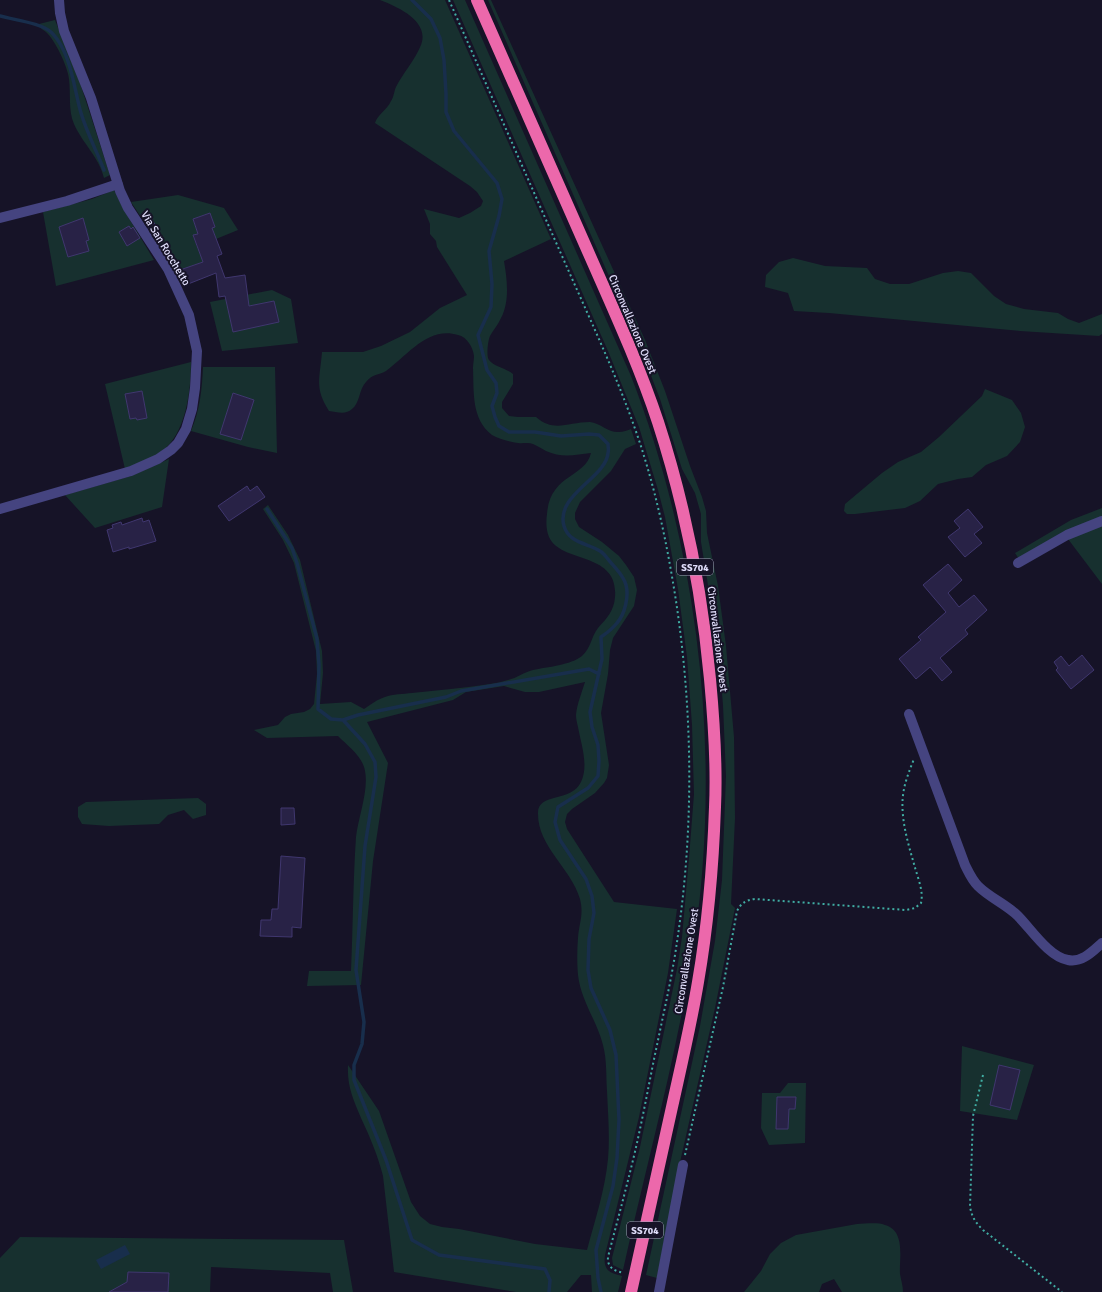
<svg xmlns="http://www.w3.org/2000/svg" width="1102" height="1292" font-family="Signika,sans-serif">
<rect width="100%" height="100%" fill="#161327"/>
<!-- green -->
<path fill="#17302f" d="M 380,0 L 445,0 L 551,239 L 504,261 C 507,279 510,301 501,318 C 498,325 493,330 490,336 C 488,340 486,357 489,360 C 494,367 506,368 513,374 L 513,384 L 502,402 L 502,408 L 509,416 L 518,417 L 536,417 C 554,433 568,422 590,422 C 600,423 609,433 619,432 C 623,432 628,430 631,429 L 636,444 L 625,449 L 611,471 L 580,502 L 575,513 L 575,519 L 579,527 L 602,542 L 619,556 L 626,565 L 634,577 L 637,590 L 634,606 L 613,638 L 610,650 L 608,674 L 601,713 L 609,765 L 607,778 L 604,783 L 595,793 L 572,809 L 567,814 L 565,822 L 567,829 L 614,902 L 677,909 L 668,973 L 639,1117 L 605,1255 C 603,1270 609,1273 622,1276 L 618,1292 L 592,1292 L 591,1275 L 581,1275 L 567,1292 L 516,1292 L 394,1272 L 383,1176 C 378,1156 370,1137 361,1118 C 353,1099 347,1086 348,1065 L 379,1111 L 411,1202 L 420,1216 L 430,1224 L 442,1227 L 459,1229 L 535,1244 L 587,1250 C 595,1220 605,1190 608,1159 C 610,1137 608,1114 607,1091 C 606,1076 607,1060 603,1045 C 597,1021 581,1001 578,975 C 577,964 577,950 578,938 C 579,923 584,915 580,899 C 571,868 538,847 538,814 C 537,792 571,803 581,782 C 589,765 581,744 578,727 C 577,723 576,719 576,715 C 577,704 582,692 585,682 L 539,692 L 525,692 L 504,686 L 466,692 L 453,700 L 367,722 L 388,763 L 373,861 L 361,985 L 307,986 L 309,971 L 351,971 C 353,927 353,882 356,837 C 358,818 369,790 365,771 C 363,757 348,746 338,736 L 267,738 L 254,730 L 278,725 L 285,717 L 291,714 L 304,712 L 310,709 L 314,704 L 317,674 L 316,651 L 294,563 L 283,540 L 263,509 L 268,505 L 288,535 L 300,560 L 322,651 L 323,673 L 320,704 L 351,702 L 364,709 C 370,705 378,699 385,697 C 393,694 403,694 412,693 C 438,690 464,688 490,684 C 496,683 502,682 508,680 C 517,678 524,672 533,670 C 547,667 571,665 582,656 C 591,648 591,637 598,628 C 607,618 614,611 615,597 C 619,551 561,564 549,537 C 546,530 546,521 547,514 C 550,474 585,478 591,453 C 575,455 561,458 546,451 C 542,449 538,446 533,444 C 528,442 523,444 518,443 C 510,442 499,439 492,435 C 471,419 474,391 473,368 C 473,364 474,360 474,356 C 473,347 467,337 458,335 C 428,326 408,355 386,371 C 378,376 373,373 366,382 C 359,389 360,403 352,409 C 346,415 337,412 329,411 C 314,388 320,378 322,352 L 363,352 L 381,346 L 410,332 L 440,308 L 467,295 L 437,247 L 436,241 L 430,234 L 430,224 L 424,209 L 459,218 L 470,213 L 481,206 L 483,201 L 477,192 L 470,186 L 375,123 C 378,114 387,110 391,101 C 394,97 394,91 396,87 C 403,73 415,60 421,45 C 430,21 398,7 380,0 Z
M 453,0 L 465,0 L 631,376 C 701,557 723,765 692,957 C 675,1062 646,1166 623,1270 L 613,1265 L 612,1258 L 640,1147 L 677,969 L 682,937 L 689,858 L 694,794 L 692,725 L 687,657 L 678,589 L 665,517 L 658,490 L 639,427 L 608,351 Z
M 488,0 L 491,0 L 645,340 L 665,391 L 690,466 L 702,497 L 706,511 L 707,533 L 718,586 L 726,646 L 734,737 L 735,818 L 731,904 L 735,908 L 715,1008 L 678,1171 L 657,1278 L 646,1275 L 700,1026 L 715,941 L 722,880 L 726,776 L 723,705 L 718,647 L 701,542 L 701,514 L 695,493 L 682,469 L 660,399 L 640,347 Z
M 55,20 L 80,83 L 110,175 L 104,178 C 99,157 83,144 74,124 C 68,110 71,94 69,79 C 68,67 55,40 46,32 C 44,30 41,29 39,27 L 39,24 Z
M 114,190 L 124,210 L 154,260 L 56,286 L 43,212 L 92,199 Z
M 178,195 L 224,208 L 238,230 L 216,239 L 212,228 L 215,227 L 210,213 L 193,219 L 198,234 L 193,236 L 203,262 L 177,271 L 131,202 Z
M 793,258 L 825,266 L 867,268 L 875,279 L 890,284 L 909,284 L 943,273 L 958,271 L 971,273 L 994,296 L 1006,304 L 1024,309 L 1058,313 L 1068,319 L 1079,323 L 1102,314 L 1102,334 L 1099,336 L 1020,331 L 829,313 L 794,311 L 788,293 L 765,287 L 766,275 L 779,262 Z
M 272,290 L 291,299 L 298,343 L 222,351 L 210,302 Z
M 191,362 C 191,391 186,434 161,452 C 151,460 136,464 125,469 L 105,384 Z
M 203,367 L 275,367 L 277,453 L 248,447 L 191,431 C 200,410 202,389 203,367 Z
M 985,389 L 1012,400 L 1021,413 L 1025,427 L 1020,442 L 1007,456 L 986,465 L 972,477 L 958,479 L 938,484 L 920,501 L 905,508 L 855,514 L 847,514 L 844,511 L 845,504 L 882,473 L 898,462 L 921,452 L 939,437 L 982,396 Z
M 169,459 L 162,507 L 95,528 L 65,495 L 131,476 Z
M 1102,508 L 1102,517 L 1019,559 L 1015,553 L 1071,520 Z
M 1102,524 L 1102,584 L 1068,539 Z
M 198,798 L 206,804 L 206,815 L 193,819 L 184,810 L 168,815 L 159,824 L 109,826 L 82,824 L 78,817 L 78,807 L 86,802 Z
M 962,1046 L 1034,1065 L 1017,1120 L 960,1111 Z
M 788,1083 L 806,1083 L 805,1143 L 769,1145 L 761,1128 L 762,1093 L 780,1093 Z
M 857,1224 C 865,1224 877,1222 885,1225 C 906,1231 899,1258 900,1274 C 901,1280 903,1286 903,1292 L 842,1292 L 834,1279 L 822,1284 L 819,1292 L 744,1292 L 761,1271 L 770,1254 L 781,1243 L 796,1235 Z
M 20,1237 L 344,1240 L 353,1292 L 333,1292 L 330,1273 L 211,1267 L 210,1292 L 0,1292 L 0,1258 Z"/>
<!-- water -->
<path fill="#182e4c" d="M 125,1245 L 130,1254 L 101,1269 L 96,1260 Z"/>
<g fill="none" stroke-linecap="round" stroke-linejoin="round">
<!-- stream -->
<path stroke="#182e4c" stroke-width="3.5" d="M 412,0 L 431,19 L 440,38 L 444,60 L 446,94 L 446,112 L 454,131 L 497,183 L 502,199 L 499,216 L 489,251 L 492,284 L 491,307 L 478,335 L 487,370 L 496,383 L 497,393 L 492,406 L 495,417 L 499,426 L 509,432 L 535,432 L 561,436 L 589,434 L 599,435 L 608,444 C 608,447 609,450 608,453 C 606,478 555,495 564,526 C 569,543 587,543 600,551 C 605,554 609,561 613,565 C 618,571 624,577 626,585 C 629,596 625,614 617,623 C 613,628 607,633 601,637 L 602,659 L 590,712 L 592,727 L 598,745 L 599,761 L 598,776 L 588,788 L 558,807 L 555,822 L 560,840 L 586,879 L 592,896 L 594,913 L 589,939 L 588,970 L 591,988 L 610,1030 L 616,1055 L 619,1120 L 617,1158 L 613,1186 L 596,1250 L 598,1278 L 601,1292
M 0,16 C 14,20 42,23 52,33 C 71,52 74,89 81,113 C 87,133 97,152 104,170
M 267,509 L 292,548 L 297,563 L 317,639 L 319,665 L 318,709 L 331,719 L 343,720 L 358,715 L 446,697 L 461,691 L 589,669 L 599,674
M 343,720 L 365,744 L 375,762 L 376,777 L 365,846 L 356,970 L 364,1022 L 362,1044 L 354,1065 L 354,1080 L 386,1160 L 412,1240 L 439,1255 L 545,1269 L 550,1280 L 549,1292"/>
</g>
<!-- building -->
<path fill="#282246" stroke="#40376f" d="M 210,213 L 215,227 L 212,228 L 222,254 L 217,256 L 225,278 L 245,275 L 249,306 L 274,301 L 279,322 L 233,332 L 225,296 L 219,297 L 216,273 L 183,286 L 177,271 L 203,262 L 193,235 L 198,234 L 193,219 Z
M 150,216 L 157,228 L 151,231 L 144,220 Z
M 83,218 L 89,240 L 86,241 L 89,251 L 68,257 L 59,227 Z
M 129,226 L 131,229 L 133,227 L 140,238 L 127,246 L 119,232 Z
M 142,391 L 147,418 L 137,420 L 136,418 L 130,419 L 125,394 Z
M 233,393 L 254,400 L 241,440 L 220,434 Z
M 247,486 L 250,491 L 257,486 L 265,497 L 229,521 L 218,506 Z
M 968,509 L 983,527 L 974,534 L 982,543 L 965,557 L 948,537 L 960,528 L 954,521 Z
M 142,518 L 143,522 L 149,520 L 156,541 L 129,549 L 129,547 L 113,552 L 107,530 L 113,528 L 112,525 L 121,522 L 122,525 Z
M 948,564 L 962,580 L 948,593 L 959,607 L 974,595 L 987,610 L 965,630 L 968,634 L 940,658 L 952,672 L 942,681 L 930,667 L 916,679 L 899,659 L 921,640 L 918,637 L 946,612 L 923,585 Z
M 1082,655 L 1094,670 L 1071,689 L 1056,670 L 1058,668 L 1054,662 L 1061,656 L 1069,666 Z
M 281,808 L 294,808 L 295,824 L 281,825 Z
M 281,856 L 305,858 L 301,928 L 292,927 L 292,937 L 260,936 L 261,920 L 271,920 L 272,909 L 278,909 Z
M 999,1065 L 1020,1070 L 1010,1110 L 990,1105 Z
M 777,1097 L 796,1097 L 795,1109 L 789,1109 L 788,1129 L 776,1129 Z
M 128,1272 L 169,1273 L 168,1292 L 109,1292 L 127,1282 Z"/>
<g fill="none" stroke-linecap="round" stroke-linejoin="round">
<!-- path -->
<path stroke="#40ada3" stroke-width="2" stroke-dasharray="2 3" stroke-linecap="butt" d="M 449,0 C 488,88 527,177 566,265 C 595,331 627,397 647,466 C 660,510 669,556 676,601 C 693,714 694,829 677,942 C 672,977 664,1011 657,1045 C 651,1073 646,1101 640,1129 C 631,1172 619,1214 608,1257 C 607,1268 615,1271 624,1273
M 983,1075 L 973,1116 L 970,1207 C 972,1217 975,1222 983,1230 L 1062,1292
M 685,1155 L 723,987 L 737,911 C 741,903 746,900 755,899 L 906,910 L 915,908 L 921,903 C 924,891 917,876 914,864 C 907,840 899,813 904,789 C 906,779 910,769 914,759"/>
<!-- minor -->
<path stroke="#454480" stroke-width="10" d="M 0,218 L 67,201 L 118,184
M 0,509 L 131,471 L 158,459 L 171,450 L 178,443 L 186,429 L 192,409 L 195,388 L 197,351 L 189,315 L 168,269 L 128,208 L 120,191 L 91,98 L 64,31 L 60,13 L 59,0
M 1018,563 L 1067,535 L 1102,521
M 909,714 L 965,865 C 969,873 972,880 978,886 C 990,898 1006,904 1018,916 C 1031,929 1049,957 1068,960 C 1082,963 1093,951 1102,943
M 659,1292 L 683,1165"/>
<!-- highway -->
<path stroke="#ec68ab" stroke-width="12" d="M 477,0 C 513,82 550,165 586,247 C 611,304 638,362 658,422 C 685,505 702,592 710,679 C 714,722 717,765 715,807 C 713,866 708,924 698,982 C 691,1024 681,1066 672,1107 C 658,1169 645,1230 631,1292"/>
</g>
<g text-anchor="middle" stroke-width="4" stroke-linejoin="round" paint-order="stroke">
<!-- shield labels -->
<g fill="#161327" stroke="#a3a1bb" stroke-width="1">
<rect x="677" y="559" width="36" height="16" rx="3"/>
<rect x="627" y="1222" width="36" height="16" rx="3"/>
</g>
<g font-size="10" font-weight="bold" fill="#e0defb">
<text x="695" y="571">SS704</text>
<text x="645" y="1234">SS704</text>
</g>
<!-- street labels -->
<g font-size="11" fill="#e0defb" stroke="#161327">
<text transform="translate(166 248) rotate(59)" y="4">Via San Rocchetto</text>
<text transform="translate(633 324) rotate(67)" y="4">Circonvallazione Ovest</text>
<text transform="translate(718 639) rotate(83)" y="4">Circonvallazione Ovest</text>
<text transform="translate(686 961) rotate(-81)" y="4">Circonvallazione Ovest</text>
</g>
</g>
</svg>
